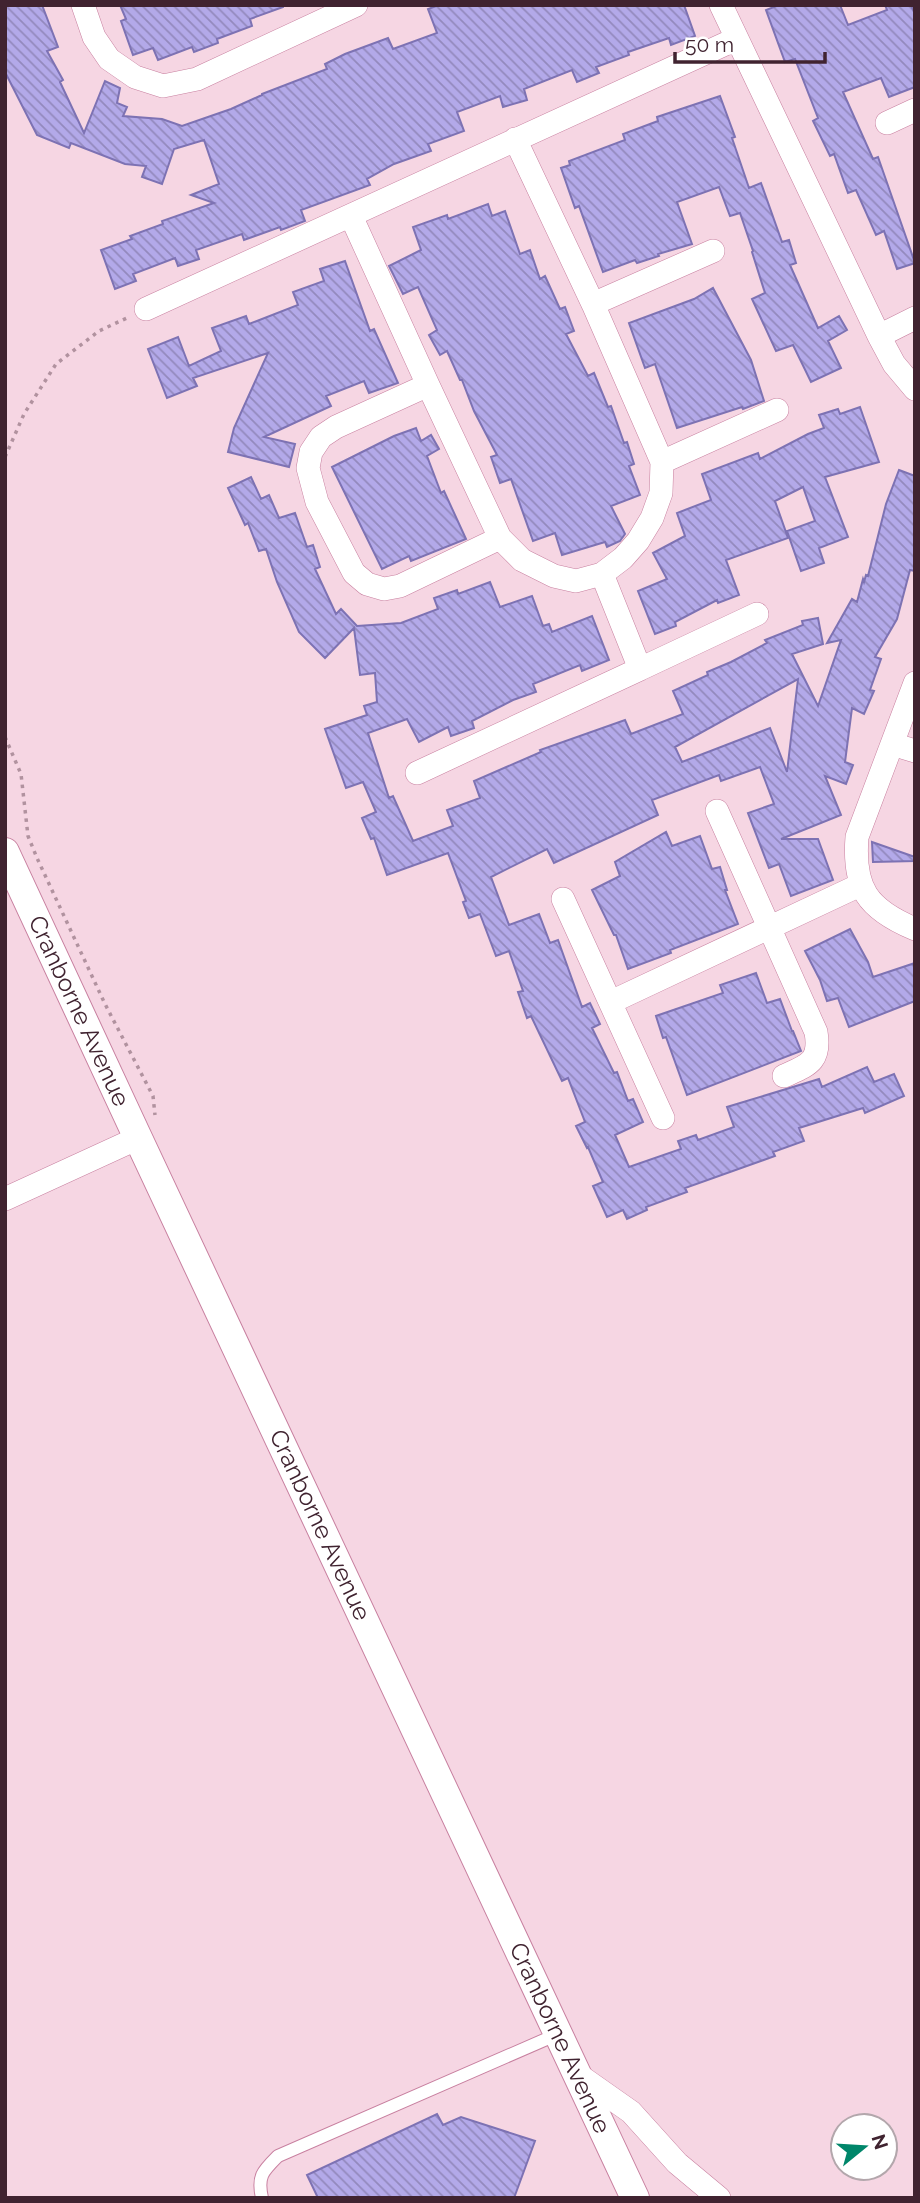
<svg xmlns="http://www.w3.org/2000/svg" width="920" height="2203" font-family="Raleway,sans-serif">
<defs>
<pattern id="building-back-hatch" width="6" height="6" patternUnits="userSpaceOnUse" patternTransform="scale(1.75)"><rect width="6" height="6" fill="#b3a9e9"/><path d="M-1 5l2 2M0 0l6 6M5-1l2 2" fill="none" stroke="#9389bd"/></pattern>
</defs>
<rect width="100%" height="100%" fill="#f6d6e3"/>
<!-- building -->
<path fill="url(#building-back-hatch)" stroke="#7d72b3" stroke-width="2" fill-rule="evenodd" d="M 5,5 L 42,5 L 58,47 L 47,51 L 63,80 L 60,82 L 84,133 L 105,81 L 120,88 L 117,103 L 127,107 L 123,116 L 162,119 L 182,126 L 231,109 L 262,95 L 262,94 L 327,69 L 325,64 L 345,54 L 388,38 L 393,49 L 437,33 L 428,9 L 439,5 L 684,5 L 695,36 L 671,45 L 669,38 L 628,52 L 629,55 L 596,67 L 599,73 L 577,82 L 572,70 L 524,89 L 527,100 L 503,107 L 500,96 L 457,112 L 464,131 L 428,144 L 431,151 L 394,164 L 367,179 L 370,185 L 301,210 L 305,221 L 281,230 L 280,227 L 244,240 L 242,234 L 196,250 L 199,259 L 178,266 L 175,258 L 133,274 L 136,281 L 115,289 L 101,250 L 132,239 L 130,236 L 163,224 L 162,221 L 214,203 L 191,195 L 219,184 L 204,140 L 174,149 L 162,184 L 142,177 L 146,166 L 125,164 L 71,143 L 69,148 L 37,135 L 5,72 Z
M 120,5 L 283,5 L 283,7 L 250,19 L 252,26 L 217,39 L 218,43 L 194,52 L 192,47 L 158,60 L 153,48 L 133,55 L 121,21 L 126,19 Z
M 779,5 L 840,5 L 848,25 L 887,10 L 885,5 L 911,5 L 915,14 L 915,87 L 889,97 L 881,78 L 843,92 L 873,159 L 878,157 L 915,263 L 897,269 L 884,231 L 876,235 L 856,190 L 848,193 L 834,154 L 830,156 L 813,121 L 818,118 L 795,59 L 785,62 L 766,10 Z
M 720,96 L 735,137 L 732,138 L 749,188 L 761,183 L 782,242 L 789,240 L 796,263 L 790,265 L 818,328 L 839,316 L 847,330 L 828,341 L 841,368 L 811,382 L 793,345 L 776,351 L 752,299 L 765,293 L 752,252 L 753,251 L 740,213 L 730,216 L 719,187 L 677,202 L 692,244 L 658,254 L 659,256 L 637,263 L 635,260 L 603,272 L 579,206 L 575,208 L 561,168 L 570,165 L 569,161 L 625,140 L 623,134 L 658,121 L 657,117 Z
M 488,204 L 492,216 L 505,211 L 520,254 L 530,250 L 540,279 L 545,276 L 560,309 L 565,307 L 574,331 L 566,334 L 588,376 L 594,373 L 608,407 L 611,406 L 624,443 L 627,442 L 634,464 L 629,466 L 640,495 L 611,506 L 625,534 L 620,541 L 607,547 L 605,542 L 562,555 L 555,533 L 533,541 L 511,479 L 500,483 L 491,457 L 497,455 L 474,411 L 462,380 L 460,380 L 447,351 L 440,355 L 429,335 L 437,330 L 418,287 L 403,294 L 389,266 L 421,250 L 413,227 L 447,215 L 448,219 Z
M 345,261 L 370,331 L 374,329 L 398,383 L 369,393 L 364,381 L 326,396 L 331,406 L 264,437 L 295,444 L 289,467 L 228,452 L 234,428 L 268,353 L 193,378 L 197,386 L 167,398 L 148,349 L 178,337 L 189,366 L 221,351 L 212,328 L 246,316 L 249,324 L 298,305 L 293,292 L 324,281 L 320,269 Z
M 713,288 L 751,360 L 764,401 L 743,409 L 742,407 L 677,428 L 655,364 L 645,368 L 629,323 L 694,299 Z
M 860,407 L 879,462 L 825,477 L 848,537 L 819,548 L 824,563 L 801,571 L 787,531 L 815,521 L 803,487 L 775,501 L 788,538 L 726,560 L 739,595 L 718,603 L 717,600 L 675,622 L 676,626 L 655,634 L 638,591 L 667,579 L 653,553 L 685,536 L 677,513 L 711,500 L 702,474 L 758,453 L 760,459 L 808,434 L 824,428 L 819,415 L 838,409 L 840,414 Z
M 416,428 L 421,441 L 431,435 L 439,449 L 427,456 L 441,493 L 444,491 L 466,539 L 411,561 L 409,556 L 382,569 L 332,467 L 394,436 Z
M 899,470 L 915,476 L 915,571 L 910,570 L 897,619 L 875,657 L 881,659 L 870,690 L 874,691 L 864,714 L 852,708 L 845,762 L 853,765 L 846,784 L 825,776 L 841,815 L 781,839 L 818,839 L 833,880 L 791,896 L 779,864 L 769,868 L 748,813 L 774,804 L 760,767 L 721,781 L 719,775 L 652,800 L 658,815 L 554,863 L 547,849 L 491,877 L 509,925 L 539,914 L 550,943 L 558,940 L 582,1007 L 590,1003 L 600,1024 L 592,1028 L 614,1073 L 617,1072 L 628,1101 L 633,1099 L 643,1122 L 615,1135 L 629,1167 L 681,1149 L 678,1141 L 696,1135 L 698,1140 L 734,1127 L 727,1107 L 819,1079 L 822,1087 L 867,1067 L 874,1082 L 894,1074 L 904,1096 L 865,1113 L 863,1108 L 799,1128 L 804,1141 L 773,1152 L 775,1156 L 685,1188 L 687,1192 L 646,1207 L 647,1210 L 627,1219 L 623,1210 L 607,1217 L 593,1186 L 603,1182 L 588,1147 L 587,1148 L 576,1126 L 585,1122 L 568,1078 L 562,1081 L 531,1016 L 527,1018 L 518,992 L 523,991 L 509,951 L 496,956 L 480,914 L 469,918 L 463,902 L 466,901 L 448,853 L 387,875 L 374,838 L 371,839 L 362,818 L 376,812 L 363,782 L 346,788 L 325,729 L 367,715 L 364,706 L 377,702 L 375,673 L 360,675 L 354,628 L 325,658 L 299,632 L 277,582 L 266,549 L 259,551 L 248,523 L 245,525 L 228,488 L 251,477 L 261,499 L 269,495 L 279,518 L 295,513 L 307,547 L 313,545 L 320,567 L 315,569 L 336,614 L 341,609 L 357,626 L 401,623 L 438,609 L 434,598 L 457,590 L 458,594 L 490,582 L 500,607 L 532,596 L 543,626 L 549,624 L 552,632 L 592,616 L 609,660 L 582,671 L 580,665 L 533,684 L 536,692 L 513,700 L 472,721 L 474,728 L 451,736 L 448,727 L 419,742 L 407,719 L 368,733 L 389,798 L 393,796 L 413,841 L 453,826 L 447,810 L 480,798 L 474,781 L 541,752 L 540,750 L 625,720 L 631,734 L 683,714 L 673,691 L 708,675 L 707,672 L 731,662 L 767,643 L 765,640 L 803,625 L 802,621 L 818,618 L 823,644 L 792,654 L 818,706 L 841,640 L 827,643 L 852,599 L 857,602 L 863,579 L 864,582 L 866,575 L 868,576 L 886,504 ZM 798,679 L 787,772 L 770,728 L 682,762 L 675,747 Z
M 666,832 L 672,846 L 700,836 L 712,869 L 720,867 L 727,890 L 725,890 L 738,924 L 670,950 L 671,953 L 628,969 L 616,935 L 614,935 L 592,890 L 620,876 L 615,862 Z
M 872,842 L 915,857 L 915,861 L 873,862 Z
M 850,929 L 868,962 L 873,977 L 915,963 L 915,1001 L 849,1027 L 838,998 L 827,1001 L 820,980 L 805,951 Z
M 756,973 L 767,1003 L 780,999 L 792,1031 L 793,1031 L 801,1051 L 687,1095 L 666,1037 L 663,1038 L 656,1016 L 723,993 L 720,985 Z
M 437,2114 L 443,2125 L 461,2117 L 535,2141 L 514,2198 L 318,2198 L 307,2175 Z"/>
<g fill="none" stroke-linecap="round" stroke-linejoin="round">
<defs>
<path id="service" d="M 262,2198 C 257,2176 263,2171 278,2156 L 558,2034"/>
<path id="minor" d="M 83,5 L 94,37 L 109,59 L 135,77 L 163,86 L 197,79 L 356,5
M 721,5 L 879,336 L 894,364 L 915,389
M 887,123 L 915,110
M 351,216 L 428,385 L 500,538 L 522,560 L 554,576 L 576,581 L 602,574 L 623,558 L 638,541 L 652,518 L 661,493 L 662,462 L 593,304 L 515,139
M 593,304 L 713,251
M 146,309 L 736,39
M 879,336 L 915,318
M 428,385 L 336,427 L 321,437 L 311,452 L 308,468 L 317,502 L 354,573 L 367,584 L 384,589 L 400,586 L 500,538
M 662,462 L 777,410
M 602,574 L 640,669 L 757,614
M 915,683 L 857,837 C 853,888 867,909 915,929
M 892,744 L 915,751
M 417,773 L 640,669
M 717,811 L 816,1032 C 821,1062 808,1065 784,1076
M 563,899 L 663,1118
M 611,1002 L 860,885
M 5,1199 L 138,1138
M 577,2074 L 631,2112 L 677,2163 L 719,2198"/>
<path id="tertiary" d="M 5,852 L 138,1138 L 635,2198"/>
</defs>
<!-- service casing -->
<use href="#service" stroke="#c880a0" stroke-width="14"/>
<!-- minor casing -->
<use href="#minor" stroke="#c880a0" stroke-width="24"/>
<!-- tertiary casing -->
<use href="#tertiary" stroke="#c880a0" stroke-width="30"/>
<!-- path -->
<path stroke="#b1929f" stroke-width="3.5" stroke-dasharray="3.5 5" stroke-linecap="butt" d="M 5,457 L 24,414 L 56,364 L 99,331 L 129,317
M 5,737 L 21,774 L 28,836 L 37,858 L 105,1004 L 153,1096 L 155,1115"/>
<!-- service -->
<use href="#service" stroke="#fff" stroke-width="12"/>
<!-- minor -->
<use href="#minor" stroke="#fff" stroke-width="23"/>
<!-- tertiary -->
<use href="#tertiary" stroke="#fff" stroke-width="28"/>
</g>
<g text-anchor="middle" stroke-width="6" stroke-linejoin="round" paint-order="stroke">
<!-- street labels -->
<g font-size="24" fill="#402330" stroke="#fff">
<text transform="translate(79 1011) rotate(65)" y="8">Cranborne Avenue</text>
<text transform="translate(320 1525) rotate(65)" y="8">Cranborne Avenue</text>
<text transform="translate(560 2038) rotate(65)" y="8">Cranborne Avenue</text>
</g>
</g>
<!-- border -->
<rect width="920" height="2203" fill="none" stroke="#402330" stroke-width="14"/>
<!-- north arrow -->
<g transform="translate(864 2147) rotate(72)"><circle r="33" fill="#ffffff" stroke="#b3a7ac" stroke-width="2"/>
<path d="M0-5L12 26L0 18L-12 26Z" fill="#00866a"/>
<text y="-10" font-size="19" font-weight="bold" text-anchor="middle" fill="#402330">N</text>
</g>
<!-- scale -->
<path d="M675 52v10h150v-10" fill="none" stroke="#402330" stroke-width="3.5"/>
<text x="685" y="52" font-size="21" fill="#402330" stroke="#ffffff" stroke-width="5" paint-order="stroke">50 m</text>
</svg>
